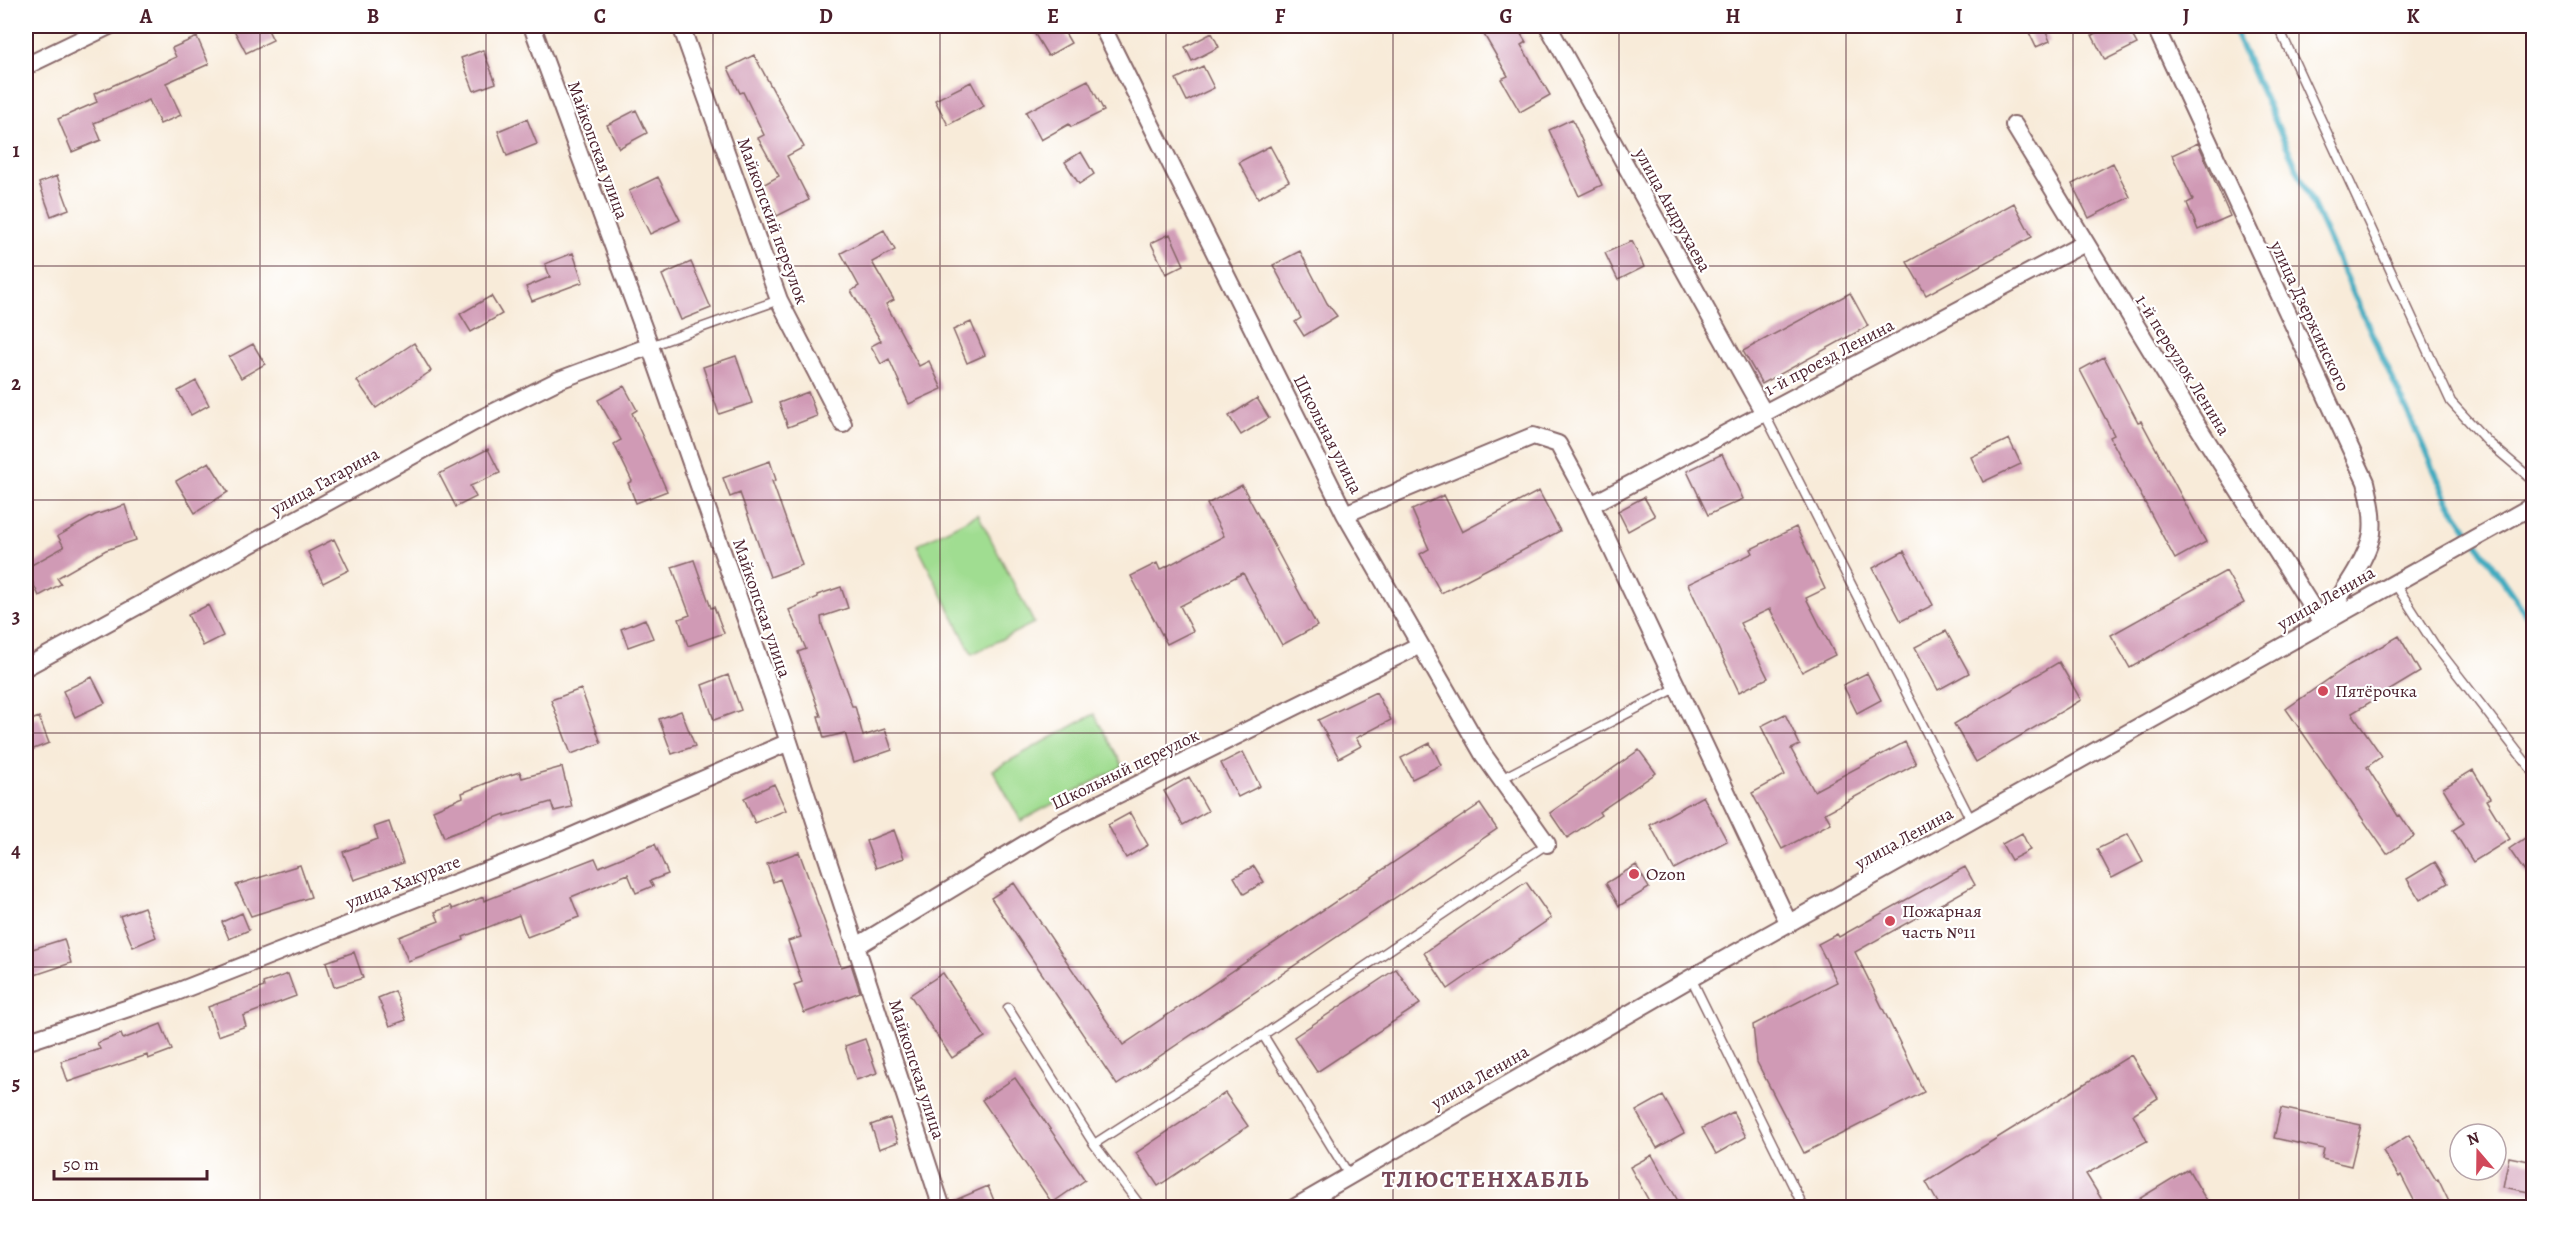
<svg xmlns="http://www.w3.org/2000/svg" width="2559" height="1233" font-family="Alegreya,serif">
<rect width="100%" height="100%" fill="#fff"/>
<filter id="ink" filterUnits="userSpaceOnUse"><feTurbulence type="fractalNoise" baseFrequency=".0167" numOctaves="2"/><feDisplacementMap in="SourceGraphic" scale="12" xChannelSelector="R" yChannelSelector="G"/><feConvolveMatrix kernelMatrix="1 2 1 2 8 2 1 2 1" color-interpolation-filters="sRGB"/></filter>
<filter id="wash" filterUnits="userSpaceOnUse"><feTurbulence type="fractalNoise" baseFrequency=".008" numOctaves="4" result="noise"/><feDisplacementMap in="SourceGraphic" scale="24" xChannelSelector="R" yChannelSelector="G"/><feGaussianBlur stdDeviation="1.35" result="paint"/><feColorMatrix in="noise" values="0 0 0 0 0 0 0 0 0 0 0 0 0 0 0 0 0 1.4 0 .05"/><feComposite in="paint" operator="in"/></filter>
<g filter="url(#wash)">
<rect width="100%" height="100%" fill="#f8ebd9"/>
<!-- green -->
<path fill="#a0dd91" stroke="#757e5e" stroke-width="1.5" d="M 978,514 L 1034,623 L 972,654 L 917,545 Z
M 1094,714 L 1123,766 L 1021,821 L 993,770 Z"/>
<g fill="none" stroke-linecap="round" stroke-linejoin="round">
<!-- stream -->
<path stroke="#40abc0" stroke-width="6" d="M 2232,26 L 2448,501 L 2534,626"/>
</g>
<g id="blocks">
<!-- building -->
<path fill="#d09ab5" d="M 232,26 L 266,26 L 273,40 L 246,53 Z
M 1030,26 L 1061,26 L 1071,43 L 1048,56 Z
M 1479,26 L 1516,26 L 1526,42 L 1521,45 L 1550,95 L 1520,112 L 1501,79 L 1508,76 Z
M 2026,26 L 2043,26 L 2050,41 L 2036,47 Z
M 2109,26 L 2127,26 L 2137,44 L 2105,60 L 2092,35 Z
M 1212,33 L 1219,47 L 1192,61 L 1185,47 Z
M 197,37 L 209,64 L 166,83 L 181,115 L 160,124 L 149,100 L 94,123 L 101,140 L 72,152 L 58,119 L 97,102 L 94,94 L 176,57 L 172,48 Z
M 483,50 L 496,83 L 474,91 L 461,58 Z
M 754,55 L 804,147 L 787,156 L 809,200 L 777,216 L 761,186 L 779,176 L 758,138 L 764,135 L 743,92 L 740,93 L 728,68 Z
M 1203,66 L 1214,88 L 1187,101 L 1176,79 Z
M 1088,80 L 1104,111 L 1071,127 L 1069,124 L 1041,140 L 1026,112 Z
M 971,82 L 984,106 L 948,125 L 935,100 Z
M 636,110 L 647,133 L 619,148 L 607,125 Z
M 527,119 L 537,144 L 507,156 L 498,131 Z
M 1572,119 L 1602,185 L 1579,196 L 1549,130 Z
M 2198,143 L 2230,216 L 2198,230 L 2187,203 L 2193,200 L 2172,155 Z
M 1270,146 L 1289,181 L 1258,198 L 1239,162 Z
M 1081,152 L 1094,174 L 1079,184 L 1065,162 Z
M 2113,163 L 2130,197 L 2089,218 L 2072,184 Z
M 57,176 L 69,209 L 51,216 L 39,183 Z
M 658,177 L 680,220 L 650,234 L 629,191 Z
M 2014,203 L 2032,237 L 1926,295 L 1907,262 Z
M 884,230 L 895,250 L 872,262 L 894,300 L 886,304 L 919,366 L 929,361 L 942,389 L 909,404 L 889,359 L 881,364 L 871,346 L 881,341 L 851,291 L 859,286 L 841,253 Z
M 1170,234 L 1184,265 L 1166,274 L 1151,243 Z
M 1632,241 L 1644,267 L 1618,280 L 1605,253 Z
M 1300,251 L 1327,303 L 1337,316 L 1304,336 L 1295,322 L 1301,318 L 1273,265 Z
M 573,253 L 583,282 L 532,301 L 526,287 L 550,277 L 545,264 Z
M 691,262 L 711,308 L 681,320 L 662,275 Z
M 1850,293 L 1868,326 L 1762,384 L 1743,351 Z
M 491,296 L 502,314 L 471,332 L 460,314 Z
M 971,322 L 985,355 L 967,363 L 953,330 Z
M 414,343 L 431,371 L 376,408 L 357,381 Z
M 253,344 L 265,364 L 241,378 L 229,357 Z
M 736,356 L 752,403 L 719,414 L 703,367 Z
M 2104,357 L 2138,422 L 2141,421 L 2206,542 L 2175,559 L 2110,437 L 2114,435 L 2080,370 Z
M 196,381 L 209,405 L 191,415 L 178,391 Z
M 624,386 L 637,410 L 632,413 L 667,491 L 636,503 L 628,483 L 632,481 L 614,444 L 621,440 L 598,400 Z
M 808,392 L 817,416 L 788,427 L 779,403 Z
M 1257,398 L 1269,418 L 1241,435 L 1229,416 Z
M 2009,439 L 2021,464 L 1983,482 L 1971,457 Z
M 488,449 L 500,473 L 470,486 L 476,497 L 456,507 L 439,474 Z
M 1722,454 L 1743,499 L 1708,515 L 1687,471 Z
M 770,461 L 776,480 L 772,481 L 802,565 L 770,577 L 740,493 L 730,497 L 723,478 Z
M 209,462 L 228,492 L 195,513 L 176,481 Z
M 1242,485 L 1317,626 L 1282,645 L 1243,573 L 1180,606 L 1193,631 L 1167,644 L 1131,576 L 1157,563 L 1160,570 L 1224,536 L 1207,504 Z
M 1539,491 L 1560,531 L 1441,593 L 1420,554 L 1429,549 L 1412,510 L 1444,495 L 1462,532 Z
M 1644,497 L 1655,516 L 1628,531 L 1618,511 Z
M 125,505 L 136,540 L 106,550 L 57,578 L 61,584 L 39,596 L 26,568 L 64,547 L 58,536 L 95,515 Z
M 1796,527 L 1825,589 L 1806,598 L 1835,655 L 1802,672 L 1770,609 L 1740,623 L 1768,678 L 1739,692 L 1688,584 L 1753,553 L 1751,549 Z
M 334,539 L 349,570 L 323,583 L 308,552 Z
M 1904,551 L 1933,605 L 1901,621 L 1873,568 Z
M 694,560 L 711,608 L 714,607 L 724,633 L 688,646 L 679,619 L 690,615 L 672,567 Z
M 2226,571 L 2244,603 L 2130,668 L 2111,635 Z
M 841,587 L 848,608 L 821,617 L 822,625 L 852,706 L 855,706 L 863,736 L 885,729 L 892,750 L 854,763 L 845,733 L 824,738 L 818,716 L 821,716 L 798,652 L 806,649 L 789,610 L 818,597 L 817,595 Z
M 208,605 L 223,636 L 203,646 L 188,615 Z
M 645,619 L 653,638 L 628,647 L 621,629 Z
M 1946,631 L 1969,673 L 1938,690 L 1915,647 Z
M 2399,636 L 2420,672 L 2352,713 L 2382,756 L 2367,767 L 2398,816 L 2400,815 L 2414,836 L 2387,854 L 2286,709 L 2349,665 Z
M 2059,662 L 2081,700 L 1976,762 L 1954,724 Z
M 1867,673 L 1881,700 L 1857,713 L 1843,685 Z
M 728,675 L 741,710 L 714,720 L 702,685 Z
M 92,677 L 105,703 L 75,717 L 63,691 Z
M 581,689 L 601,743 L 571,754 L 551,700 Z
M 1376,692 L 1391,720 L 1356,738 L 1361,746 L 1339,758 L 1318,720 Z
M 681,711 L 695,746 L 672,754 L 659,719 Z
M 1785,714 L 1800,745 L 1791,749 L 1814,791 L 1905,742 L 1916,764 L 1825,813 L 1831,823 L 1782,849 L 1752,793 L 1785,775 L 1761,726 Z
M 39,717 L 49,743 L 26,752 L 26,722 Z
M 1430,743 L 1441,765 L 1412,779 L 1401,758 Z
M 1639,750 L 1656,773 L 1599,812 L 1601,815 L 1567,838 L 1550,813 Z
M 1243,752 L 1260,786 L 1238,797 L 1221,763 Z
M 562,767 L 572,807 L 554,811 L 551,802 L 505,816 L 505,814 L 444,837 L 433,810 L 463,797 L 462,793 L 494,780 L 520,772 L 522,778 Z
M 2473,770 L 2490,798 L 2486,800 L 2510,839 L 2473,862 L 2453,830 L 2464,823 L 2443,788 Z
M 1189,777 L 1208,811 L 1183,825 L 1164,791 Z
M 774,784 L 786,810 L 755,823 L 744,798 Z
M 1703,796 L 1727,841 L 1674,869 L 1650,825 Z
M 1480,804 L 1497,829 L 1117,1085 L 991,898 L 1014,883 L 1123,1045 Z
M 1130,813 L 1148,845 L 1126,858 L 1108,825 Z
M 389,822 L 403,863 L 354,880 L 343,852 L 378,839 L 374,827 Z
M 894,830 L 904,858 L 876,868 L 866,841 Z
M 2534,832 L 2534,885 L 2509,849 Z
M 2022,833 L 2030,850 L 2011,860 L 2002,844 Z
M 2128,834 L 2143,862 L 2112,878 L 2097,849 Z
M 655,844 L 668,874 L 650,881 L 653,886 L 636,893 L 628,874 L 571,897 L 579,917 L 527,937 L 519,915 L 463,937 L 464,940 L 408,961 L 399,937 L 439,921 L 435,912 L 451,906 L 453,909 L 483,897 L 484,901 L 595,858 L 599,867 Z
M 799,852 L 841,967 L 851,964 L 860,992 L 804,1013 L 794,985 L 802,982 L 788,941 L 801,937 L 780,879 L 773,882 L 767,864 Z
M 2435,862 L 2448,883 L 2420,900 L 2407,879 Z
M 300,865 L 311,897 L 251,916 L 236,885 Z
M 1636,865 L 1649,888 L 1619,906 L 1606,883 Z
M 1254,866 L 1264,882 L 1244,894 L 1234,877 Z
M 1965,867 L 1975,885 L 1855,952 L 1924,1092 L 1804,1153 L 1757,1062 L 1753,1025 L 1837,982 L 1818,944 L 1837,934 L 1839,937 Z
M 1526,882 L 1551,918 L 1448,989 L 1424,953 Z
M 144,907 L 156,937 L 133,947 L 120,916 Z
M 242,913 L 249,930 L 229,939 L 222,922 Z
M 64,939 L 71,963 L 26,978 L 26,951 Z
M 354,952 L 363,978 L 334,987 L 326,962 Z
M 1396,969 L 1420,1004 L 1317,1072 L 1294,1037 Z
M 943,973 L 985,1037 L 952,1058 L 910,995 Z
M 288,974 L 296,996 L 243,1016 L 246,1026 L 218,1036 L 208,1007 L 264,987 L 263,983 Z
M 395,991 L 406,1020 L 390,1026 L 378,998 Z
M 161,1024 L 172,1050 L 148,1059 L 147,1055 L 68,1082 L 61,1061 L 100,1049 L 97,1043 L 121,1034 L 123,1039 Z
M 865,1039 L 877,1073 L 856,1080 L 845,1046 Z
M 2131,1055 L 2158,1098 L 2133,1114 L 2147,1141 L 2086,1174 L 2107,1208 L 1941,1208 L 1926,1182 Z
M 1015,1078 L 1085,1180 L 1052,1203 L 982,1100 Z
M 1225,1093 L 1248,1126 L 1158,1186 L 1136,1153 Z
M 1663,1096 L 1684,1133 L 1657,1148 L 1636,1111 Z
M 2281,1108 L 2361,1125 L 2351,1166 L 2322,1159 L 2324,1149 L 2274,1138 Z
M 1733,1112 L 1746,1137 L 1716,1154 L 1702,1128 Z
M 890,1118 L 898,1142 L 879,1149 L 871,1125 Z
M 2409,1135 L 2436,1180 L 2438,1179 L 2452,1208 L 2418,1208 L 2401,1175 L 2399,1177 L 2383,1151 Z
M 1652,1155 L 1682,1208 L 1653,1208 L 1630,1167 Z
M 2509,1157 L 2534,1162 L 2534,1193 L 2503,1187 Z
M 2188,1169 L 2211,1208 L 2124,1208 Z
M 988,1186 L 997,1208 L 952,1208 L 951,1202 Z"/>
</g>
</g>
<g filter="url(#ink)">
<use href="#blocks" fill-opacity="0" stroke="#876668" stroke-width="1.5"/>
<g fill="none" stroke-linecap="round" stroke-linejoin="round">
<defs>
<path id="lane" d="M 2278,26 L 2451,402 L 2488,442 L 2534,481
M 650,346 L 779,300
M 1764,413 L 1972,822
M 2394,582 L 2434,644 L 2534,773
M 1499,780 L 1678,687
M 1691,978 L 1804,1208
M 1008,1008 L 1094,1144 L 1142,1208
M 1263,1035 L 1349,1175
M 1094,1144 L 1263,1035 L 1547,844"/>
<path id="street" d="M 532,26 L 650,346 L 789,742 L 942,1208
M 681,26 L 779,300 L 843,424
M 1102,26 L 1345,514 L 1483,754 L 1547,844
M 1548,26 L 1764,413
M 26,66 L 109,26
M 2014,125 L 2188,411 L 2322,623 C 2337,600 2368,559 2372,533 C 2374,516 2370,499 2366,482 L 2155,26
M 1591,505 L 2085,243
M 1345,514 L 1533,436 L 1558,444 L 1591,505 L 1789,924
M 26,667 L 474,422 L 559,380 L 650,346
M 857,946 L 1058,824 L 1420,645
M 26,1042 L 174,993 L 554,844 L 789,742
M 1294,1208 L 1691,978 L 2534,505"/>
</defs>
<!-- lane casing -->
<use href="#lane" stroke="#876668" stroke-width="11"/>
<!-- street casing -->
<use href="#street" stroke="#876668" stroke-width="20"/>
<!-- lane -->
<use href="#lane" stroke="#fff" stroke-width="8"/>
<!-- street -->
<use href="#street" stroke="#fff" stroke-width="16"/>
</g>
</g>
<!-- grid -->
<path fill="none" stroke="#4a1f2b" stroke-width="1.5" stroke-opacity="0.55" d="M 260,26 L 260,1208M 486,26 L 486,1208M 713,26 L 713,1208M 940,26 L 940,1208M 1166,26 L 1166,1208M 1393,26 L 1393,1208M 1619,26 L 1619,1208M 1846,26 L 1846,1208M 2073,26 L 2073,1208M 2299,26 L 2299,1208M 26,266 L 2534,266M 26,500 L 2534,500M 26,733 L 2534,733M 26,967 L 2534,967"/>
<!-- markers -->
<g fill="#d1495b" stroke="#fff" stroke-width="2">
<circle cx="2323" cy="691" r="6"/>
<circle cx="1634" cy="874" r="6"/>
<circle cx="1890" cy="921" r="6"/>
</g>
<g text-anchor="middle" stroke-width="4.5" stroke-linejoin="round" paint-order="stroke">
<!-- street labels -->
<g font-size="18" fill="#4a1f2b" stroke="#fff">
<text transform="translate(598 150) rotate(70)" y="6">Майкопская улица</text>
<text transform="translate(1673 210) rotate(61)" y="6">улица Андрухаева</text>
<text transform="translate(773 221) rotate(70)" y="6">Майкопский переулок</text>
<text transform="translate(2310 316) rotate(65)" y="6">улица Дзержинского</text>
<text transform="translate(1829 357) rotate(-28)" y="6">1-й проезд Ленина</text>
<text transform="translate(2183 365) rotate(58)" y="6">1-й переулок Ленина</text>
<text transform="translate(1328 434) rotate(63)" y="6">Школьная улица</text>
<text transform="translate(325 481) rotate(-29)" y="6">улица Гагарина</text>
<text transform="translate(2326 598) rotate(-30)" y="6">улица Ленина</text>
<text transform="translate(762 608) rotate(71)" y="6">Майкопская улица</text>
<text transform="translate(1125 769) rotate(-26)" y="6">Школьный переулок</text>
<text transform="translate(1904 838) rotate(-29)" y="6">улица Ленина</text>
<text transform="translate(403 882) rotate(-21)" y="6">улица Хакурате</text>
<text transform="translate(917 1069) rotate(72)" y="6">Майкопская улица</text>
<text transform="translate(1480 1077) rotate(-30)" y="6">улица Ленина</text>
</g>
<!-- poi labels -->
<g font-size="18" fill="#4a1f2b" stroke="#fff" text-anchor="start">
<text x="2335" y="697">Пятёрочка</text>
<text x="1646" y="880">Ozon</text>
<text x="1902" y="917">Пожарная<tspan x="1902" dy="21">часть №11</tspan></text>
</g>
<!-- district labels -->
<g font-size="24" font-weight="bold" letter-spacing="1.5" fill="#794a5b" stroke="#fff">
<text x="1486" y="1187">ТЛЮСТЕНХАБЛЬ</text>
</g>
</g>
<!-- margin -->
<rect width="2559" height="1233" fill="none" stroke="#fff" stroke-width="66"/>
<!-- north arrow -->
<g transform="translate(2478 1152) rotate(340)"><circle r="28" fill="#ffffff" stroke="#b7a5aa" stroke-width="1.5"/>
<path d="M0-4.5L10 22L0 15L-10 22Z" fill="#d1495b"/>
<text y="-9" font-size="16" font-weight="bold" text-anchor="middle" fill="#4a1f2b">N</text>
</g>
<!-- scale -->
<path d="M54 1170v9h153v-9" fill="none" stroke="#4a1f2b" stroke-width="3"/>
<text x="63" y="1170" font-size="18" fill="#4a1f2b" stroke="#ffffff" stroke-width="4.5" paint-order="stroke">50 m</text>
<rect x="33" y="33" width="2493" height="1167" fill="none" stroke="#4a1f2b" stroke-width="2"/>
<g font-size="20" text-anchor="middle" font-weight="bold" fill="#4a1f2b">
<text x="146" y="23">A</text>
<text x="373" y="23">B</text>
<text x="600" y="23">C</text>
<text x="826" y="23">D</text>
<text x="1053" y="23">E</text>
<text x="1280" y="23">F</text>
<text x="1506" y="23">G</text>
<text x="1733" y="23">H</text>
<text x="1959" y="23">I</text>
<text x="2186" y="23">J</text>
<text x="2413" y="23">K</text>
<text x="16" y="157">1</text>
<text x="16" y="390">2</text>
<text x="16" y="623">3</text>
<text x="16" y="857">4</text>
<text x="16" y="1090">5</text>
</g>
</svg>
